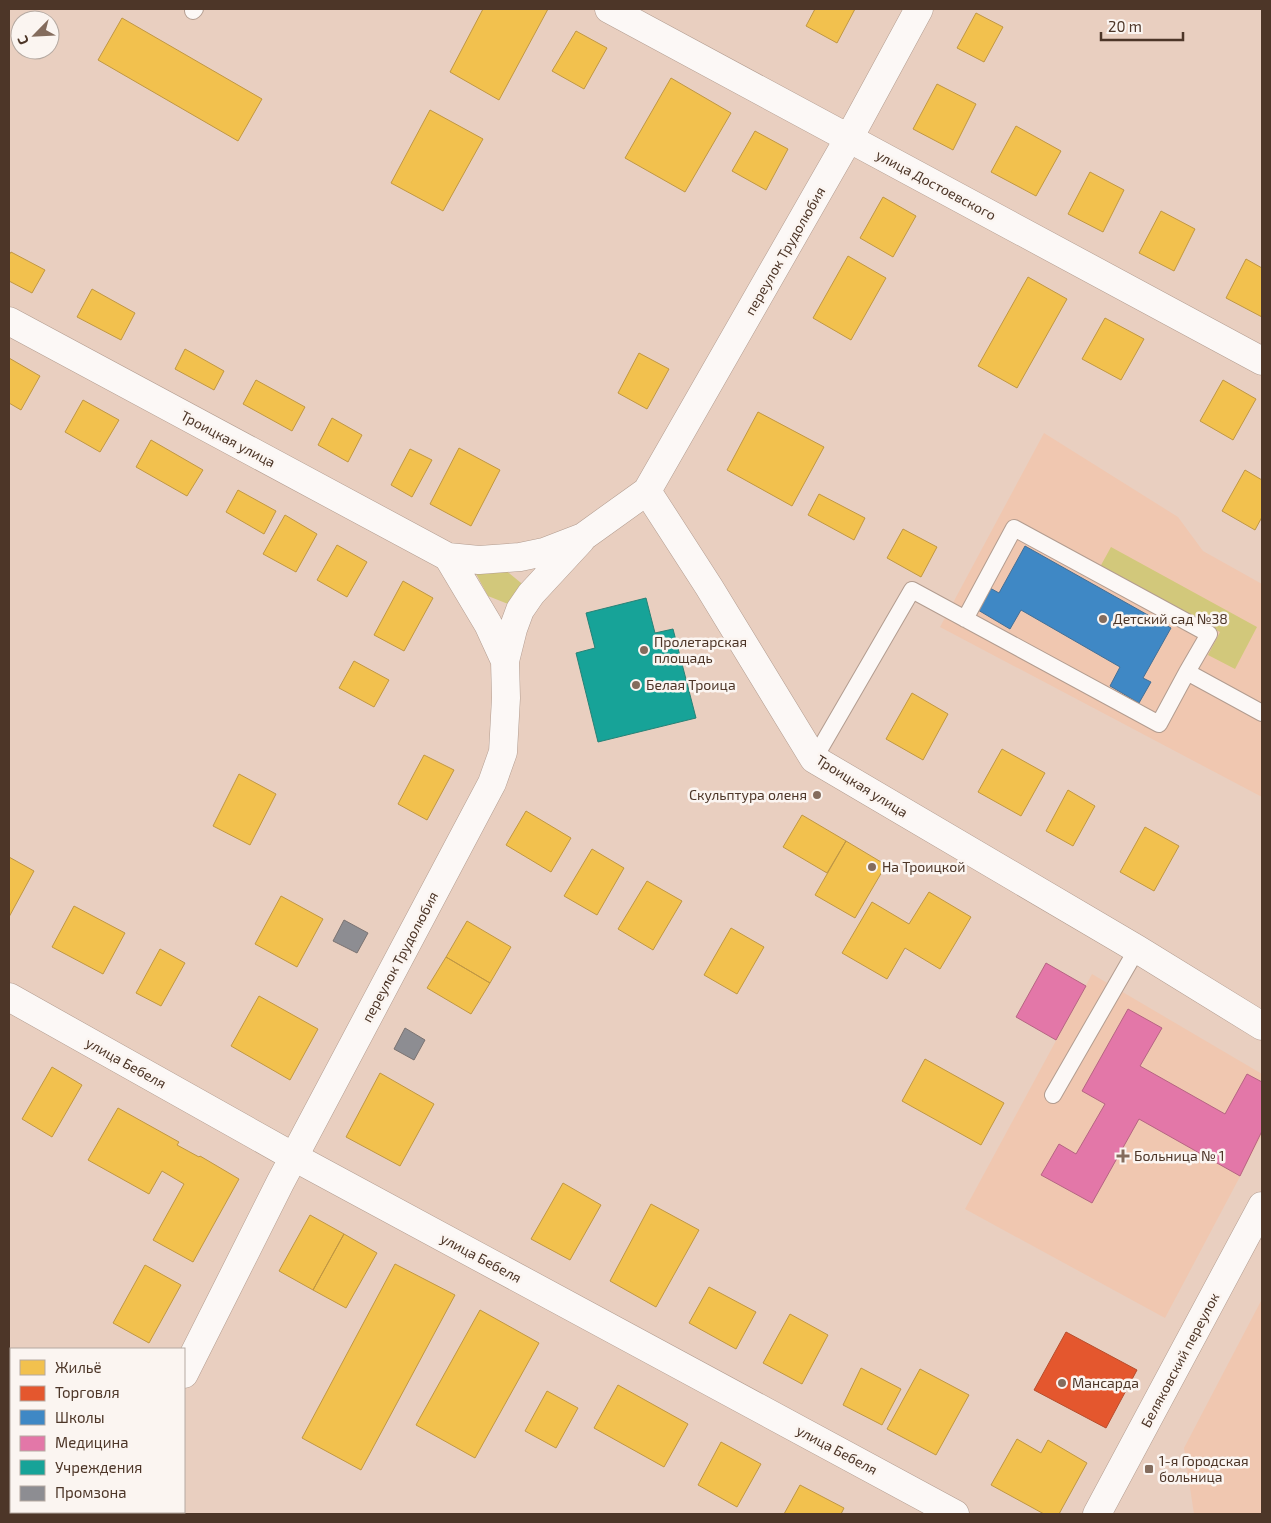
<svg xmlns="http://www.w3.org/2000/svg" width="1271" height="1523" font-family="'Exo 2',sans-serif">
<rect width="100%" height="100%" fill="#e9cfc0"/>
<!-- built -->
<path fill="#f0c7b0" d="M 1044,433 L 1178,517 L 1203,551 L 1262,584 L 1262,797 L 940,627 Z
M 1092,974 L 1262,1074 L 1262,1135 L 1165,1318 L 965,1209 Z
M 1262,1299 L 1262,1514 L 1194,1514 L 1184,1448 Z"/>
<!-- green -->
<path fill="#d2c87b" d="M 1111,547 L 1257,627 L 1235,669 L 1208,655 L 1220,632 L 1100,567 Z
M 504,569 L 526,587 L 508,604 L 488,596 L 474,570 Z"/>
<!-- homes -->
<path fill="#f2c14e" stroke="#c09743" d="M 483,9 L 548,9 L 499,100 L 450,72 Z
M 815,9 L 855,9 L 837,43 L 806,26 Z
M 976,13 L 1003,27 L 984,62 L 957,48 Z
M 122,18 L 262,99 L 238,141 L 98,60 Z
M 576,31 L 607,48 L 584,89 L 552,71 Z
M 671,78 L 731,113 L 685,192 L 625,158 Z
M 937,84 L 976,104 L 953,150 L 913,129 Z
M 430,110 L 483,139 L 443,211 L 391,183 Z
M 1016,126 L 1061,151 L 1036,196 L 991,172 Z
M 755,131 L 788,149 L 766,190 L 732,171 Z
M 1090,172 L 1124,190 L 1103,232 L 1068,214 Z
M 883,197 L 916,216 L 893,257 L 860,238 Z
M 1161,211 L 1195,229 L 1174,271 L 1139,253 Z
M 11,252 L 45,270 L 32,293 L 9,281 L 9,255 Z
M 848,256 L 886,278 L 851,340 L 813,318 Z
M 1246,259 L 1262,268 L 1262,317 L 1226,298 Z
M 1028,277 L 1067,299 L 1017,388 L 978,366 Z
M 92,289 L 135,313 L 121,340 L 77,317 Z
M 1105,318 L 1144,339 L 1121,380 L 1082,359 Z
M 185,349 L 224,371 L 214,390 L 175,369 Z
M 639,353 L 669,369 L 647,409 L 618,393 Z
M 9,358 L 40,376 L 21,410 L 9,403 Z
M 256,380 L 305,407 L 292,431 L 243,404 Z
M 1223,380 L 1256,399 L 1233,440 L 1200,421 Z
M 83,400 L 119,420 L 100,452 L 65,432 Z
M 758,412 L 824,447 L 792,506 L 727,470 Z
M 332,418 L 362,435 L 348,462 L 318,445 Z
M 151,440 L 203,470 L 187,496 L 136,467 Z
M 459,448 L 500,470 L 471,526 L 430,504 Z
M 410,449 L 432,460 L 412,497 L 391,485 Z
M 1245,470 L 1262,480 L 1262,517 L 1255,530 L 1222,511 Z
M 238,490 L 276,511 L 264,534 L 226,512 Z
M 819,494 L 865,518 L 854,540 L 808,515 Z
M 285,515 L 317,534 L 296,572 L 263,554 Z
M 903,529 L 937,547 L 921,577 L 887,558 Z
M 337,545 L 367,562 L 347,597 L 317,580 Z
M 403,581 L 433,598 L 404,651 L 374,635 Z
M 354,661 L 389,680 L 374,707 L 339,688 Z
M 912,693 L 948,714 L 923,760 L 886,739 Z
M 1002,749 L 1045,773 L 1021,816 L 978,792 Z
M 424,755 L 454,770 L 427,820 L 398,804 Z
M 239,774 L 276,794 L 250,845 L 213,826 Z
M 1068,790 L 1095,806 L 1073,846 L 1046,831 Z
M 526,811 L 571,838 L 551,872 L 506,845 Z
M 802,815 L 846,841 L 827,873 L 783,847 Z
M 1145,827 L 1179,846 L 1154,891 L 1120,872 Z
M 846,841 L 886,865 L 855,918 L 815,895 Z
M 592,849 L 624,868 L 597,915 L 564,896 Z
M 9,857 L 34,871 L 9,917 Z
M 647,881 L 682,901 L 653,950 L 618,929 Z
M 929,892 L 971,917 L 940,969 L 905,948 L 887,979 L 842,953 L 872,902 L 909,924 Z
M 281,896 L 323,919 L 297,967 L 255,944 Z
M 74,906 L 125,933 L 103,974 L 52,947 Z
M 467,921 L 511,947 L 490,983 L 446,957 Z
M 731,928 L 764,947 L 737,994 L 704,975 Z
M 160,949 L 185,963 L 161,1006 L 136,993 Z
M 446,957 L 490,983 L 471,1014 L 427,988 Z
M 259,996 L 318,1029 L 290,1080 L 231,1046 Z
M 925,1059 L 1004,1103 L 981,1145 L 902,1101 Z
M 52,1067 L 82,1085 L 52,1137 L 22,1119 Z
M 380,1073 L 434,1104 L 400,1166 L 346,1137 Z
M 118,1108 L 179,1142 L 177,1145 L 199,1157 L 200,1156 L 239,1179 L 193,1262 L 153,1240 L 184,1184 L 162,1171 L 149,1194 L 88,1160 Z
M 563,1183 L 601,1205 L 570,1260 L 531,1239 Z
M 651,1204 L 699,1230 L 656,1307 L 610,1281 Z
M 310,1215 L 344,1234 L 313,1290 L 279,1271 Z
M 344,1234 L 377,1253 L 346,1308 L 313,1290 Z
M 395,1264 L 455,1295 L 361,1470 L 302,1438 Z
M 145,1265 L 181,1285 L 149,1343 L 113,1323 Z
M 709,1287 L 756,1312 L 736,1349 L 689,1323 Z
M 480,1310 L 539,1343 L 475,1458 L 416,1425 Z
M 790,1314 L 828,1335 L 802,1384 L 763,1363 Z
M 861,1368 L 901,1389 L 882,1425 L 843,1405 Z
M 920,1369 L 969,1395 L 936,1455 L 887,1429 Z
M 618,1385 L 688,1424 L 664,1467 L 594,1428 Z
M 547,1391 L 578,1408 L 556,1448 L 525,1431 Z
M 1017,1439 L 1041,1453 L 1048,1440 L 1087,1463 L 1059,1514 L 1044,1514 L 991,1485 Z
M 721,1442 L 761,1464 L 737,1507 L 698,1485 Z
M 800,1485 L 844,1508 L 841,1514 L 784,1514 Z
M 11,1498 L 11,1512 L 58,1512 L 57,1514 L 9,1514 L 9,1503 Z"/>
<!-- shops -->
<path fill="#e4572e" stroke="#b74d2c" d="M 1066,1332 L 1137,1370 L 1106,1428 L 1034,1390 Z"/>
<!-- schools -->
<path fill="#3f88c5" stroke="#436f96" d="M 1025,546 L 1171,628 L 1143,678 L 1151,682 L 1139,703 L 1110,686 L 1120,667 L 1021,610 L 1010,629 L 978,610 L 990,588 L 999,593 Z"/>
<!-- health -->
<path fill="#e377a8" stroke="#b66482" d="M 1046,963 L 1086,986 L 1056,1040 L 1016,1017 Z
M 1128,1009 L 1162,1028 L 1140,1066 L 1225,1114 L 1247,1074 L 1262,1082 L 1262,1131 L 1240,1176 L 1139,1119 L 1092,1203 L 1041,1175 L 1059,1144 L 1076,1154 L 1105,1104 L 1082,1091 Z"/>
<!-- public -->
<path fill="#17a398" stroke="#278276" d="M 646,598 L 655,633 L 673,629 L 696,718 L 598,742 L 576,653 L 595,648 L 586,613 Z"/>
<!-- industry -->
<path fill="#8d8d92" stroke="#7a7372" d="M 344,920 L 368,933 L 357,953 L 333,941 Z
M 405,1028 L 425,1040 L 414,1060 L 394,1049 Z"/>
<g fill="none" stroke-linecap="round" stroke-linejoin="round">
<defs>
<path id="lane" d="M 193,11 L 195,9
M 965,619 L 1014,528 L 1209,634 L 1187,672 L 1262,713
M 814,759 L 912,590 L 1159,724 L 1187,672
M 1053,1095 L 1137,949"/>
<path id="street" d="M 609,9 L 1262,361
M 9,321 L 448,557 L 479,560 L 520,557 L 544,552 L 583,537 L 647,491 L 849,138 L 919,9
M 647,491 L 709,587 L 814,759 L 1137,949 L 1262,1026
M 448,557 L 488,624 L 505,661
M 184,1374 L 280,1183 L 492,783 L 503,752 L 506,698 L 505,661 L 513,629 L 520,610 L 531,594 L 581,540
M 113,1514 L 114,1512"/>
<path id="secondary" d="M 9,997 L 294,1157 L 955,1514
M 1097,1514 L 1262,1206"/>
</defs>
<!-- lane casing -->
<use href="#lane" stroke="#b29c8f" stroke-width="18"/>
<!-- street casing -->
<use href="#street" stroke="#b29c8f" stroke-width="29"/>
<!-- secondary casing -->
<use href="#secondary" stroke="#b29c8f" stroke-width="29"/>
<!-- lane -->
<use href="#lane" stroke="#fcf8f6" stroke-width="16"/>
<!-- street -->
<use href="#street" stroke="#fcf8f6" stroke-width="28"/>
<!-- secondary -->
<use href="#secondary" stroke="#fcf8f6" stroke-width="28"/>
</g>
<!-- markers -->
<g fill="#846c5d" stroke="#fbf5f1" stroke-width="2">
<circle cx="1103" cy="619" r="5"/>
<circle cx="644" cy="650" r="5"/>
<circle cx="636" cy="685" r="5"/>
<circle cx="817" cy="795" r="5"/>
<circle cx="872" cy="867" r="5"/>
<path d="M1120.5 1148.5h5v5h5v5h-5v5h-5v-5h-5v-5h5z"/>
<circle cx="1062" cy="1383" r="5"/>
<rect x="1144" y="1464" width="10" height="10" rx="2.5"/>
</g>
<g text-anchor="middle" stroke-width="5" stroke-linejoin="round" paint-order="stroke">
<!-- street labels -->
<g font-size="14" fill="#4d3628" stroke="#fbf5f1">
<text transform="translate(936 185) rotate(28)" y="5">улица Достоевского</text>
<text transform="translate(785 251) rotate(-60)" y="5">переулок Трудолюбия</text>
<text transform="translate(228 439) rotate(28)" y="5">Троицкая улица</text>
<text transform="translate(862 786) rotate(32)" y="5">Троицкая улица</text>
<text transform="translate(400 957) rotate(-62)" y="5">переулок Трудолюбия</text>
<text transform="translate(126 1063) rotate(29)" y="5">улица Бебеля</text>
<text transform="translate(481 1258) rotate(28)" y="5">улица Бебеля</text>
<text transform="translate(1180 1360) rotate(-62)" y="5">Беляковский переулок</text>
<text transform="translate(837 1450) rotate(28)" y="5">улица Бебеля</text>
</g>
<!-- poi labels -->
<g font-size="14" fill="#4d3628" stroke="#fbf5f1" text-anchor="start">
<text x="1113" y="624">Детский сад №38</text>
<text x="654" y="647">Пролетарская<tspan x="654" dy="16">площадь</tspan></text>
<text x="646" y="690">Белая Троица</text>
<text x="807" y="800" text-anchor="end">Скульптура оленя</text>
<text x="882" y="872">На Троицкой</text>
<text x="1134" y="1161">Больница № 1</text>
<text x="1072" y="1388">Мансарда</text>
<text x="1159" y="1466">1-я Городская<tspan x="1159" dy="16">больница</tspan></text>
</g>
</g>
<!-- border -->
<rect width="1271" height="1523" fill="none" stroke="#4d3628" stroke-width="20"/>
<!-- legend -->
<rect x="10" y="1348" width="175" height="165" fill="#fbf5f1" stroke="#b5a9a1"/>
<rect x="20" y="1360" width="25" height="15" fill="#f2c14e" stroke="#b5a9a1"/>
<text x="55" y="1373" font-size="15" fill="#4d3628">Жильё</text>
<rect x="20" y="1386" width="25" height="15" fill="#e4572e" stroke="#b5a9a1"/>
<text x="55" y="1398" font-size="15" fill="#4d3628">Торговля</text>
<rect x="20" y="1410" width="25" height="15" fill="#3f88c5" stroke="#b5a9a1"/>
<text x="55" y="1423" font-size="15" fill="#4d3628">Школы</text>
<rect x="20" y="1436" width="25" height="15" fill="#e377a8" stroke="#b5a9a1"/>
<text x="55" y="1448" font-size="15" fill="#4d3628">Медицина</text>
<rect x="20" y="1460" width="25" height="15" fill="#17a398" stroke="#b5a9a1"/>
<text x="55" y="1473" font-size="15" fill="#4d3628">Учреждения</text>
<rect x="20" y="1486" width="25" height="15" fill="#8d8d92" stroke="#b5a9a1"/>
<text x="55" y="1498" font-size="15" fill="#4d3628">Промзона</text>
<!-- north arrow -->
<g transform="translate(35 35) rotate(246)"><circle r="24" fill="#fbf5f1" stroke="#b5a9a1"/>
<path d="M0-4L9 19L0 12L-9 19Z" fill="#846c5d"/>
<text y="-8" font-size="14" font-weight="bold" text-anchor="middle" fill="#4d3628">С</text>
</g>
<!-- scale -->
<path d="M1101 32v8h82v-8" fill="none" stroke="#4d3628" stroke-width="2.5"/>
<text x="1108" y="32" font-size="15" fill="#4d3628" stroke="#fbf5f1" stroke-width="4" paint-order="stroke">20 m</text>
</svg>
